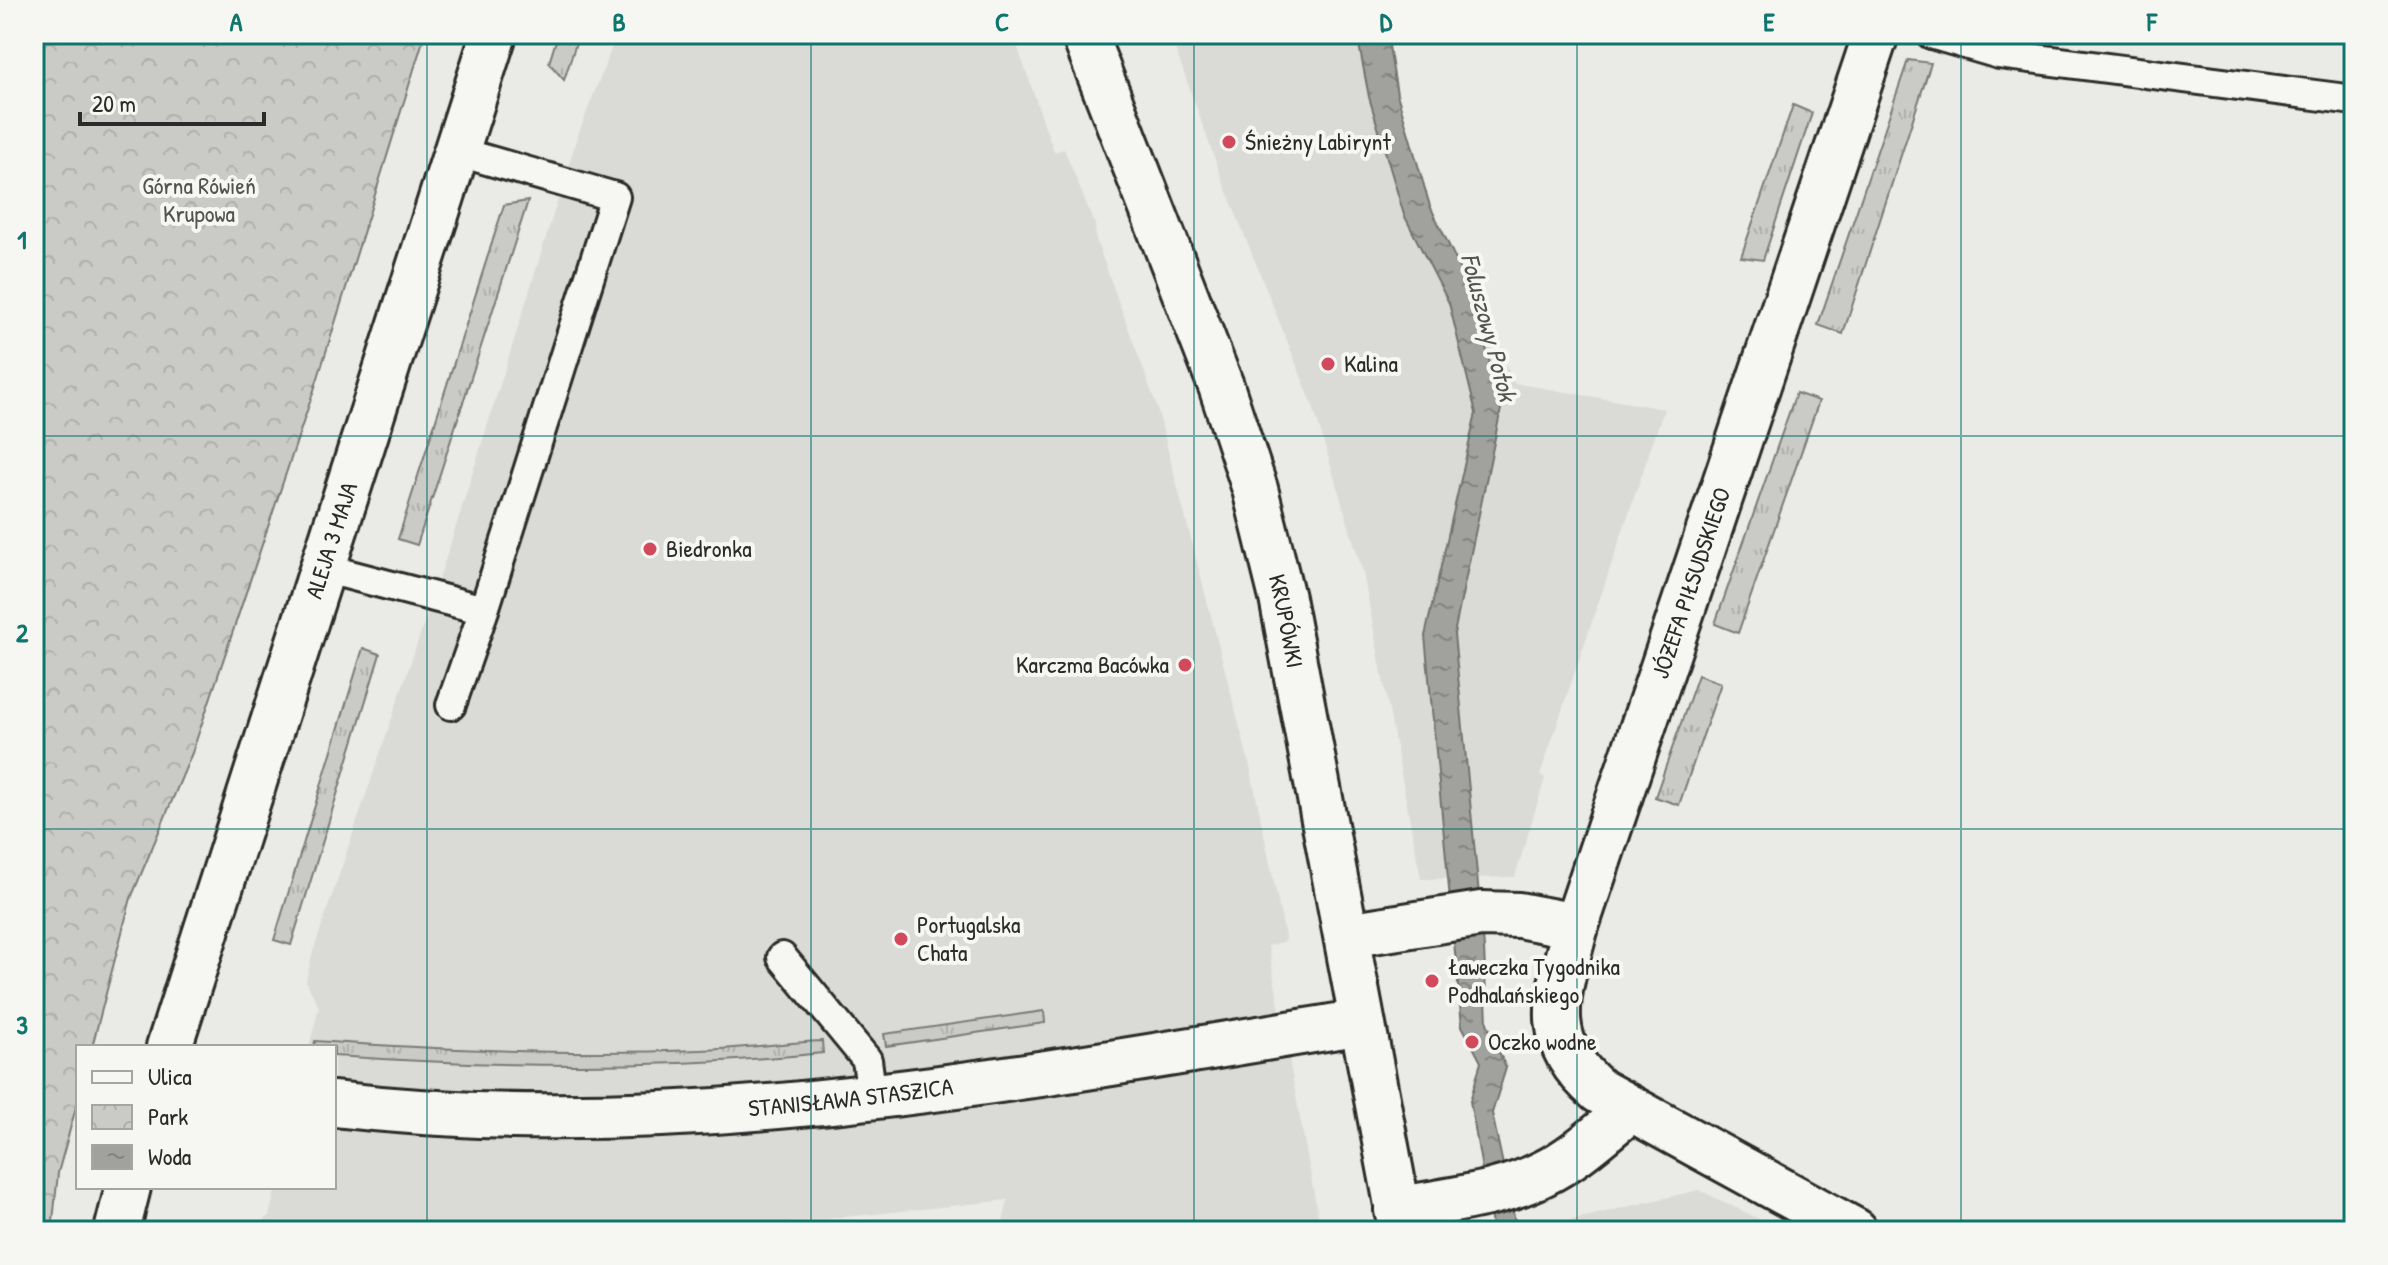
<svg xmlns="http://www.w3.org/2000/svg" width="2388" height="1265" font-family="'Patrick Hand',sans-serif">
<defs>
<pattern id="grass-tufts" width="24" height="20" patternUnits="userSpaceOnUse" patternTransform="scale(2)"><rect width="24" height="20" fill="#cacac7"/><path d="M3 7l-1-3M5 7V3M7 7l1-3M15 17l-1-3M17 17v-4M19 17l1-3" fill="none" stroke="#aeaeab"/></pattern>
<pattern id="park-crowns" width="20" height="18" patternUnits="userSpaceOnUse" patternTransform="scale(2)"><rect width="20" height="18" fill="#cacac7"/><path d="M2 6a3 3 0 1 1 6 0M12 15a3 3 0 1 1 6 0" fill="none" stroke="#aeaeab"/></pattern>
<pattern id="water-ripples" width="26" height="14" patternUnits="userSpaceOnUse" patternTransform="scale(2)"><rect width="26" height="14" fill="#a1a19e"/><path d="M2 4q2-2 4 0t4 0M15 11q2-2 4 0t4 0" fill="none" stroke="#838381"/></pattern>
</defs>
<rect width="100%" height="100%" fill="#eaeae6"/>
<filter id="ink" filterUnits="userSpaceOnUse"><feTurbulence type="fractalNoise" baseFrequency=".0125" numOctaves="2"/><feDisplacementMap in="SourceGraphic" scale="16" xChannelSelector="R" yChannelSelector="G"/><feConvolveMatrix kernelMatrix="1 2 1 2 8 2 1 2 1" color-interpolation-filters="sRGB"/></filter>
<g filter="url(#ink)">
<!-- built -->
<path fill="#dadad6" d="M 617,34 L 1013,34 L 1054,152 L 1064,149 L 1095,225 L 1096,240 L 1156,404 L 1250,767 L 1286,941 L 1268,946 L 1321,1231 L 1001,1231 L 1008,1200 L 710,1231 L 250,1231 L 269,1216 L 276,1187 L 334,1187 L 334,1047 L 309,1047 L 319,1007 L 306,981 L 312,955 L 448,552 L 578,135 Z
M 1170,34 L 1386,34 L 1397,94 L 1424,195 L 1514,383 L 1664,409 L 1540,775 L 1545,778 L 1515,877 L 1421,879 L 1363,573 L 1312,403 L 1222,179 Z
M 1699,1190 L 1784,1231 L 1525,1231 L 1529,1230 Z"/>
<!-- grass -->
<path fill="url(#grass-tufts)" stroke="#7a7a79" stroke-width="2" d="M 558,34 L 579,34 L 564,80 L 549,63 Z
M 1908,60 L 1931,63 L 1843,334 L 1818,325 Z
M 1793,105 L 1812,113 L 1763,260 L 1741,257 Z
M 528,201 L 417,545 L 398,539 L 504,205 Z
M 1796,393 L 1819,401 L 1738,633 L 1715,624 Z
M 363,648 L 380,654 L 291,945 L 274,940 Z
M 1698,675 L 1721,683 L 1679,805 L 1655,797 Z
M 1044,1011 L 1045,1023 L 886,1046 L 884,1034 Z
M 315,1041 C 443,1050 572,1055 700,1050 C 740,1049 781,1043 822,1041 L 823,1053 C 660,1070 498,1067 334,1056 L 334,1047 L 314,1047 Z"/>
<!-- park -->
<path fill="url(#park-crowns)" stroke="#7a7a79" stroke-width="2" d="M 34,34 L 425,34 L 317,381 L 192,753 L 131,898 L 92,1047 L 78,1047 L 78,1100 L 58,1173 L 52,1231 L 34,1231 Z"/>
<!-- water -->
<path fill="url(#water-ripples)" stroke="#727270" stroke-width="2" d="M 1357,34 L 1387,34 L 1397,94 L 1430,206 L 1473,295 L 1501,409 L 1454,634 L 1484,947 L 1487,1023 L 1506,1068 L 1492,1113 L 1517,1231 L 1493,1231 L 1470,1101 L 1481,1062 L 1462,1026 L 1425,636 L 1476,413 L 1449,303 L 1404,215 L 1369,97 Z"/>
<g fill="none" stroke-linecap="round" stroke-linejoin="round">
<defs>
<path id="lane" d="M 1931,34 L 1999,54 L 2354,100
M 323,568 L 484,610 L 615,197 L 456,151
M 451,705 L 484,610
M 782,957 L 867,1060 L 872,1097"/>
<g id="street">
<path id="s1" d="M 1084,34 L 1221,386 L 1255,489 L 1282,598 L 1402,1231"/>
<path d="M 1347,935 L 1481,914 L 1519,915 L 1576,926"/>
<path id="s2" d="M 334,1104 C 679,1145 1022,1077 1362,1022"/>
<path d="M 1397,1210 C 1445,1200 1500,1196 1544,1173 C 1575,1158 1602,1132 1630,1110"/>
<path id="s3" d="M 1855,1231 L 1599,1091 C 1538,1039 1558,994 1576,926 L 1876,34"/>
</g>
<g id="secondary">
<path id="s4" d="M 169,1047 L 494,34"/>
<path d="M 117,1231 L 128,1187"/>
</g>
</defs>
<!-- lane casing -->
<use href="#lane" stroke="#2b2b2b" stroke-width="34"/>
<!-- street casing -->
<use href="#street" stroke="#2b2b2b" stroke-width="50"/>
<!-- secondary casing -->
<use href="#secondary" stroke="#2b2b2b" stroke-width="50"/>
<!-- lane -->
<use href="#lane" stroke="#f6f6f2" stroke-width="28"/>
<!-- street -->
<use href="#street" stroke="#f6f6f2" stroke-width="44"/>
<!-- secondary -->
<use href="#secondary" stroke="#f6f6f2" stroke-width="44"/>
</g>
</g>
<!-- grid -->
<path fill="none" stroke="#0f766e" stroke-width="2" stroke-opacity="0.55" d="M 427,34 L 427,1231M 811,34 L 811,1231M 1194,34 L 1194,1231M 1577,34 L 1577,1231M 1961,34 L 1961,1231M 34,436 L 2354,436M 34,829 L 2354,829"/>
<!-- markers -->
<g fill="#d1495b" stroke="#f6f6f2" stroke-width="3">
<circle cx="1229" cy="142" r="8"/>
<circle cx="1328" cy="364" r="8"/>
<circle cx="650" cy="549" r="8"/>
<circle cx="1185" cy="665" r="8"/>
<circle cx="901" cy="939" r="8"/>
<circle cx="1432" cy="981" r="8"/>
<circle cx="1472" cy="1042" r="8"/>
</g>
<g text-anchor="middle" stroke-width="8" stroke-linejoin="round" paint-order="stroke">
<!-- poi labels -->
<g font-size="24" fill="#2b2b2b" stroke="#f6f6f2" text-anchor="start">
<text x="1245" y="150">Śnieżny Labirynt</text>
<text x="1344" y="372">Kalina</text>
<text x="666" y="557">Biedronka</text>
<text x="1169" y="673" text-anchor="end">Karczma Bacówka</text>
<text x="917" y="933">Portugalska<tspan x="917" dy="28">Chata</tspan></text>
<text x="1448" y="975">Ławeczka Tygodnika<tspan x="1448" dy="28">Podhalańskiego</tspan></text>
<text x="1488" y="1050">Oczko wodne</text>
</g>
<!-- park labels -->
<g font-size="24" fill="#535352" stroke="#f6f6f2">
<text x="199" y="194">Górna Rówień<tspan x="199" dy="28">Krupowa</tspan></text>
</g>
<!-- street labels -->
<g font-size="24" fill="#2b2b2b" stroke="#f6f6f2">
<text dy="8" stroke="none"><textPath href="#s4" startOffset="532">ALEJA 3 MAJA</textPath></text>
<text dy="8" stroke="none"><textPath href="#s3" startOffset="834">JÓZEFA PIŁSUDSKIEGO</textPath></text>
<text dy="8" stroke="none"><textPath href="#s1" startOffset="622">KRUPÓWKI</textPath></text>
<text dy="8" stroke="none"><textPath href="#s2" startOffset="518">STANISŁAWA STASZICA</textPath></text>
</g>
<!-- water labels -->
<g font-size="26" font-style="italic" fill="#545453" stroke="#f6f6f2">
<text transform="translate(1489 327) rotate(75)" y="9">Foluszowy Potok</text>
</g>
</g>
<!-- margin -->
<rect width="2388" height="1265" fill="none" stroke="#f6f6f2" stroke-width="88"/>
<!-- legend -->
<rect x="76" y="1045" width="260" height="144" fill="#f6f6f2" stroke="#a5a5a2" stroke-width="2"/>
<rect x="92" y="1071" width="40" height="12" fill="#f6f6f2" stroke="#a5a5a2" stroke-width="2"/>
<text x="148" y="1085" font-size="24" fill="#2b2b2b">Ulica</text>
<rect x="92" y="1105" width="40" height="24" fill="url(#park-crowns)" stroke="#a5a5a2" stroke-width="2"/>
<text x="148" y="1125" font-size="24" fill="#2b2b2b">Park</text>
<rect x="92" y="1145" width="40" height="24" fill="url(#water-ripples)" stroke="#a5a5a2" stroke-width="2"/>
<text x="148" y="1165" font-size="24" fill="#2b2b2b">Woda</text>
<!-- scale -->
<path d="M80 112v12h184v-12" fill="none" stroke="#2b2b2b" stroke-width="4"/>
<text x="92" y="112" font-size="24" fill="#2b2b2b" stroke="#f6f6f2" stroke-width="6" paint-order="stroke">20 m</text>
<rect x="44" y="44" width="2300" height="1177" fill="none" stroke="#0f766e" stroke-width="3"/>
<g font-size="26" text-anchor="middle" font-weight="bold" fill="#0f766e">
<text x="236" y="31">A</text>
<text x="619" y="31">B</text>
<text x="1002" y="31">C</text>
<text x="1386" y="31">D</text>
<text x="1769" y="31">E</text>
<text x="2152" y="31">F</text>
<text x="22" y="249">1</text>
<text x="22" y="642">2</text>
<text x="22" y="1034">3</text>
</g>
</svg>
